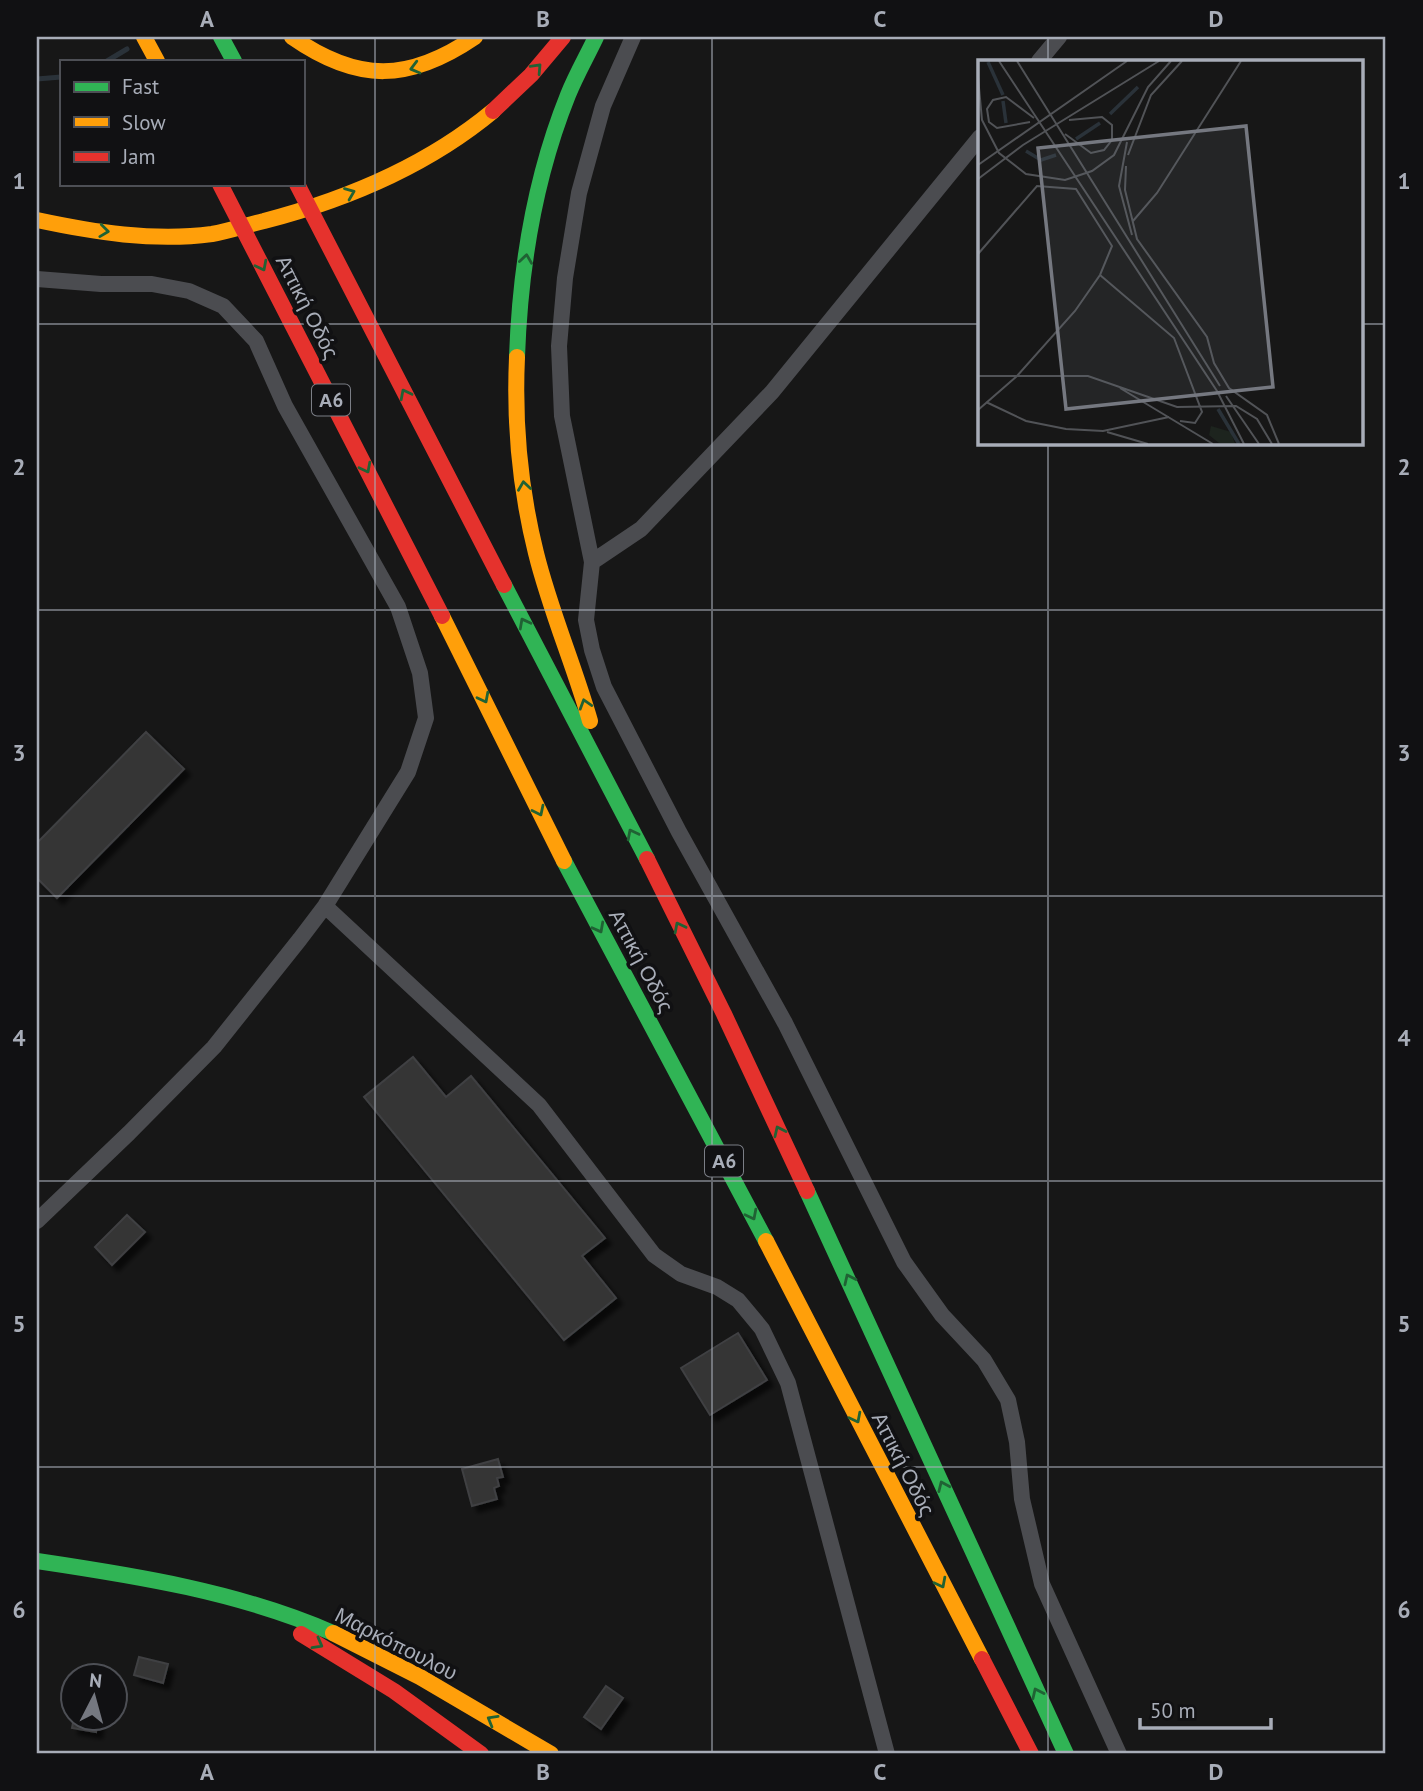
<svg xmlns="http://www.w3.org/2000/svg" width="1423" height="1791" font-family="'PT Sans',sans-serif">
<defs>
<filter id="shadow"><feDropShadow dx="6" dy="6" stdDeviation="2" flood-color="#0009"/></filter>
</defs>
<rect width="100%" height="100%" fill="#171717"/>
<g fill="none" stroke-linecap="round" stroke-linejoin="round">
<!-- stream -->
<path stroke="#2a3239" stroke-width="5" d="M 107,61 L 127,49
M 37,79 L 61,77"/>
</g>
<!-- building -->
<path fill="#353536" stroke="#3f4043" stroke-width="2" filter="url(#shadow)" d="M 146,732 L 184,769 L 57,898 L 37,878 L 37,843 Z
M 413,1057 L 446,1097 L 471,1076 L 605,1238 L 582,1256 L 616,1298 L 564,1340 L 364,1097 Z
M 127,1215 L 145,1232 L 112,1265 L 95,1247 Z
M 738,1333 L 767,1380 L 710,1415 L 681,1368 Z
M 498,1459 L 503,1477 L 497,1478 L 499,1486 L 494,1488 L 497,1499 L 472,1506 L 462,1469 Z
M 139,1657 L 168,1664 L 163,1683 L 134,1675 Z
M 606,1686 L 623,1698 L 601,1729 L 584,1717 Z
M 74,1718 L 98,1718 L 96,1732 L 72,1728 Z"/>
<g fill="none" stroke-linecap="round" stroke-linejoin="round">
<!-- street -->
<path stroke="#4b4c50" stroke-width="16" d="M 633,37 L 603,106 L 579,193 L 565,278 L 559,346 L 562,416 L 592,562 L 586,620 L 592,650 L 604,687 L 679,832 L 785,1023 L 904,1262 L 942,1315 L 984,1360 L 1008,1400 L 1017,1442 L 1022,1499 L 1042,1584 L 1119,1754
M 1039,61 L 1059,37
M 37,279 L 101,284 L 152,284 L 189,291 L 223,306 L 256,341 L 285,406 L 398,607 L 420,673 L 426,718 L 408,772 L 325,906 L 300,939 L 214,1047 L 129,1133 L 37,1221
M 592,562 L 641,529 L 772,392 L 980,137
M 325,906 L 539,1105 L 654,1255 L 681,1274 L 717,1287 L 738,1300 L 762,1329 L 788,1383 L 887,1754"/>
<!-- fast -->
<path stroke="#30b455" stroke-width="16" d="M 221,37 L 234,61
M 517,357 C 520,269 535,177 568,95 C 576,75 587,56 596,37
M 504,585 L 647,859
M 564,861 L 766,1241
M 807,1191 L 1066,1754
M 37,1561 C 138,1576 239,1592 333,1633"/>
<!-- slow -->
<path stroke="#ff9f0a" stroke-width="16" d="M 144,37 L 157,61
M 292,37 C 358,83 409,82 475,37
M 37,220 C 93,232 154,242 212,234 C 229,231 247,225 264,221 C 345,200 428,165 493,111
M 517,357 C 514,423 520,489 536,553 C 550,610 574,665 590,721
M 442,616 L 564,861
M 766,1241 L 982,1659
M 333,1633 L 420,1677 L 551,1754"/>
<!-- jam -->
<path stroke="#e5322d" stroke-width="16" d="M 493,111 L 531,75 L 563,37
M 647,859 L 724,1014 L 807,1191
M 301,1634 L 394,1691 L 481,1754
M 982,1659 L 1031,1754"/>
<!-- jam-bridge -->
<path stroke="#e5322d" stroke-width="16" d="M 220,184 L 442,616
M 297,184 L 504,585"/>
</g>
<!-- one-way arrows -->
<defs><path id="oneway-chevron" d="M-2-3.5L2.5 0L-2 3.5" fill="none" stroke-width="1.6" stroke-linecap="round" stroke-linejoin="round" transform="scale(1.75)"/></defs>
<g stroke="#206234">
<use href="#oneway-chevron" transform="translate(415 68) rotate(165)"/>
<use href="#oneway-chevron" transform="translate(537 68) rotate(-47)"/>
<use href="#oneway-chevron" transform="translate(350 193) rotate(-22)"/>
<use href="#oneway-chevron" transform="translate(104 231) rotate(7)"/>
<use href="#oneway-chevron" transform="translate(526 259) rotate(-82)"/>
<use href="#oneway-chevron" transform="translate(262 266) rotate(63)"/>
<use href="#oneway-chevron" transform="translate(405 394) rotate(-117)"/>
<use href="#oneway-chevron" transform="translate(366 468) rotate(63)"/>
<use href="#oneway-chevron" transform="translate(524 486) rotate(-98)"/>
<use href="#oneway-chevron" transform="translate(524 623) rotate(-118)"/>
<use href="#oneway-chevron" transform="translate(484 698) rotate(63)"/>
<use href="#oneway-chevron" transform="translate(585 704) rotate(-107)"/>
<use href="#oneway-chevron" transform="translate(539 811) rotate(64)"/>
<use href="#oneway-chevron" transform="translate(632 834) rotate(-117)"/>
<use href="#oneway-chevron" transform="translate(679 927) rotate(-117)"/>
<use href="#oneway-chevron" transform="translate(599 928) rotate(62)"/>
<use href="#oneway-chevron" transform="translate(779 1131) rotate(-115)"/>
<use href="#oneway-chevron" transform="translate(752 1215) rotate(63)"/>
<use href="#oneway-chevron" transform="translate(849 1279) rotate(-115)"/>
<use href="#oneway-chevron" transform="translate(856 1418) rotate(63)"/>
<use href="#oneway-chevron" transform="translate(943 1486) rotate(-114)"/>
<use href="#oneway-chevron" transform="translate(941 1583) rotate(63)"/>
<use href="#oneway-chevron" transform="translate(318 1644) rotate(29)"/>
<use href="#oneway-chevron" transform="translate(1037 1693) rotate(-115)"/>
<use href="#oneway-chevron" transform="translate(492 1720) rotate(-150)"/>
</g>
<!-- grid -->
<path fill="none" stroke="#a8adb8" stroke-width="2" stroke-opacity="0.55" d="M 375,37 L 375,1754M 712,37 L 712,1754M 1048,37 L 1048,61M 37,324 L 980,324M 1362,324 L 1386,324M 1048,443 L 1048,1754M 37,610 L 1386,610M 37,896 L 1386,896M 37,1181 L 1386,1181M 37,1467 L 1386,1467"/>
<g text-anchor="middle" stroke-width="7" stroke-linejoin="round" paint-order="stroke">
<!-- shield labels -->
<g fill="#111113" stroke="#7b7e86" stroke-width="2">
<rect x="312" y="384.5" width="38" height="31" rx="5"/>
<rect x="705" y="1145.5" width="38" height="31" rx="5"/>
</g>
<g font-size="19" font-weight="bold" fill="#a8adb8">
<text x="331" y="407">Α6</text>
<text x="724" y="1168">Α6</text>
</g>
<!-- street labels -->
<g font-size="21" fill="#a8adb8" stroke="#111113">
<text transform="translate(307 307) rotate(63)" y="7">Αττική Οδός</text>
<text transform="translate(641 961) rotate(62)" y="7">Αττική Οδός</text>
<text transform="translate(903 1464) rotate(63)" y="7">Αττική Οδός</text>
<text transform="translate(396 1644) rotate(27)" y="7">Μαρκόπουλου</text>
</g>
</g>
<!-- overview -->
<g transform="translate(978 60)">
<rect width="385" height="385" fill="#171717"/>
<path d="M 233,366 L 253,372 L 257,384 L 241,383 L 231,375 Z" fill="#1d241e"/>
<path fill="none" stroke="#2a3239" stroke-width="3.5" d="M 10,2 L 25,35M 25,41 L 28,63M 132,54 L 160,27M 98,79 L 122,63M 48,91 L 63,100 L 78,95M 240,349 L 261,384"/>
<path fill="none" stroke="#515357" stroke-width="2" d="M 21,1 L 239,331 L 266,384M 39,1 L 242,326M 0,17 L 4,60 L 21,93 L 48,114 L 87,120 L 114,111 L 136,95 L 170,27 L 193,1M 52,62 L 19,68 L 11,62 L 9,49 L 15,40 L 28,37 L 56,58M 87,74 L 113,93 L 126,90 L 134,80 L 134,65 L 124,57 L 91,60M 149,82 L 141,126 L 154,175M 150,95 L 173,35 L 204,1M 0,105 L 149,1M 148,106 L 147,130 L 159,179 L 229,277 L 236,303 L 251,328 L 289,355 L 301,384M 0,119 L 45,85 L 181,1M 155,161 L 179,133 L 263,1M 0,194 L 59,126 L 98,129 L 134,186 L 122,215 L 97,251 L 39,316 L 0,350M 122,215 L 196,278 L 224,352 L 217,363 L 202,361M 0,316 L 110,316 L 199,347 L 258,346 L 279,359 L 294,384M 142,328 L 235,384M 248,336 L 281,384M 8,342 L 48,361 L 88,369 L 125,371 L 191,357M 129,372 L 170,384"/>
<path fill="#757880" fill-opacity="0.15" stroke="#757880" stroke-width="3.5" d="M 268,66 L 295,327 L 88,349 L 60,88 Z"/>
<rect width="385" height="385" fill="none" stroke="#a8adb8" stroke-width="3.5"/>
</g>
<!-- border -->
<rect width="1423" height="1791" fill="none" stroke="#111113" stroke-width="77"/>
<!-- legend -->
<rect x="60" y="60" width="245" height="126" fill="#111113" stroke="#4d4f55" stroke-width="2"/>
<rect x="74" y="82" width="35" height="10" fill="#30b455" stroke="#4d4f55" stroke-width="2"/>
<text x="122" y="94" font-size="21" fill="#a8adb8">Fast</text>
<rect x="74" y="117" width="35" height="10" fill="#ff9f0a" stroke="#4d4f55" stroke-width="2"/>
<text x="122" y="130" font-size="21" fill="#a8adb8">Slow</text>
<rect x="74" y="152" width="35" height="10" fill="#e5322d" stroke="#4d4f55" stroke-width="2"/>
<text x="122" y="164" font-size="21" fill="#a8adb8">Jam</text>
<!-- north arrow -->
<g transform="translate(94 1697) rotate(6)"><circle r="33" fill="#111113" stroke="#4d4f55" stroke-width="2"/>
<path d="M0-5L12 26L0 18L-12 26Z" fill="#757880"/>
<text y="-10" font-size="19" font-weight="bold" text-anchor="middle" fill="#a8adb8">N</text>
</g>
<!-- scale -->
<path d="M1140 1718v10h131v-10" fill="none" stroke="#a8adb8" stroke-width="3.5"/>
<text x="1150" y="1718" font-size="21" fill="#a8adb8" stroke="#111113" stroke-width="5" paint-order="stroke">50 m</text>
<rect x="38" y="38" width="1346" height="1714" fill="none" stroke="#a8adb8" stroke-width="2.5"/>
<g font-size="23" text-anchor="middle" font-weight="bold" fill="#a8adb8">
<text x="207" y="27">A</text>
<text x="543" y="27">B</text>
<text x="880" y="27">C</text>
<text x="1216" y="27">D</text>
<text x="19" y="189">1</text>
<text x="1404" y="189">1</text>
<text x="19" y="475">2</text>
<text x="1404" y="475">2</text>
<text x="19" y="761">3</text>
<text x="1404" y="761">3</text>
<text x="19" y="1046">4</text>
<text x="1404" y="1046">4</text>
<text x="19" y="1332">5</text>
<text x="1404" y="1332">5</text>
<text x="19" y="1618">6</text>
<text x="1404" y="1618">6</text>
<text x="207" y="1780">A</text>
<text x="543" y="1780">B</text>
<text x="880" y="1780">C</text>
<text x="1216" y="1780">D</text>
</g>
</svg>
